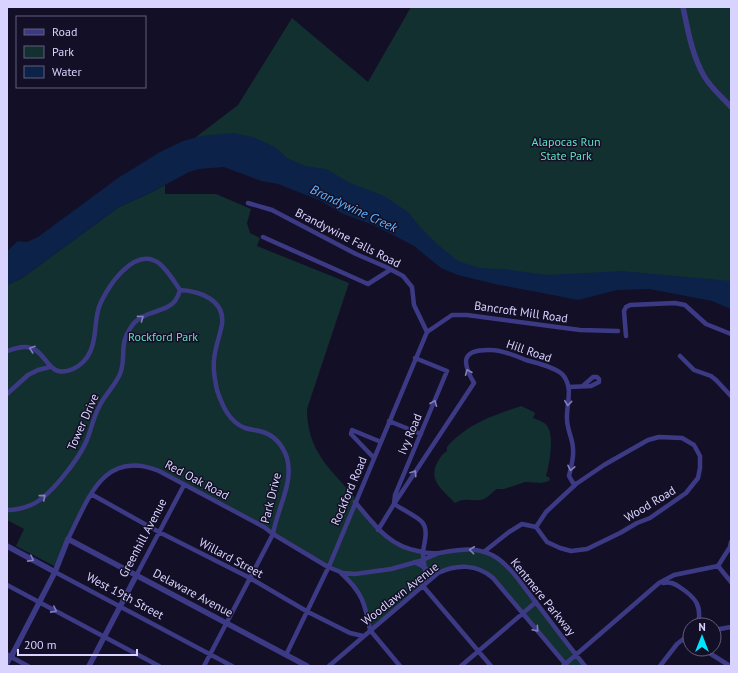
<svg xmlns="http://www.w3.org/2000/svg" width="738" height="673" font-family="'PT Sans',sans-serif">
<rect width="100%" height="100%" fill="#130f26"/>
<!-- green -->
<path fill="#12302f" d="M 411,7 L 731,7 L 731,295 L 464,273 L 405,232 L 199,144 L 196,137 L 238,105 L 292,18 L 368,82 Z
M 165,185 L 165,194 L 216,194 L 251,209 L 247,223 L 250,233 L 260,238 L 257,246 L 349,283 L 307,409 C 307,450 329,468 354,496 L 355,502 L 392,541 L 423,553 L 424,559 L 439,553 L 477,550 L 503,563 L 585,666 L 567,666 L 493,578 L 468,567 L 442,571 L 370,630 L 365,607 L 346,577 L 269,531 L 150,468 L 121,468 L 96,484 L 56,567 L 16,546 L 24,529 L 7,520 L 7,285 L 22,278 L 119,207 L 148,194 Z
M 521,406 L 534,412 L 535,414 L 533,418 C 538,420 545,422 547,426 C 555,436 549,465 546,476 L 550,478 L 549,481 L 541,483 L 525,482 L 504,489 L 497,489 C 492,492 489,497 484,499 C 473,503 465,496 455,503 C 443,490 428,481 437,463 C 440,458 441,455 447,451 L 447,447 C 467,424 492,416 521,406 Z"/>
<!-- water -->
<path fill="#0c2248" d="M 233,133 L 253,137 L 275,147 L 287,158 L 305,166 L 326,169 L 350,183 L 384,196 L 408,212 L 420,227 L 438,245 L 458,261 L 479,268 L 503,269 L 548,275 L 622,271 L 731,281 L 731,309 L 712,301 L 649,289 L 617,290 L 578,300 L 495,284 L 458,275 L 441,268 L 414,246 L 397,237 L 373,225 L 341,213 L 321,201 L 278,184 L 261,181 L 224,167 L 199,169 L 189,172 L 148,194 L 119,207 L 22,278 L 7,285 L 7,251 L 18,241 L 27,242 L 38,237 L 118,178 L 160,152 L 183,141 L 201,136 Z"/>
<g fill="none" stroke-linecap="round" stroke-linejoin="round">
<!-- minor -->
<path stroke="#3d3a85" stroke-width="4.5" d="M 248,203 L 272,210 L 356,254 L 386,267 L 403,276 L 412,287 L 414,305 L 427,332
M 263,237 L 368,284 L 390,270
M 180,290 C 200,291 225,300 222,324 C 220,336 215,347 214,360 C 213,369 215,381 217,390 C 222,405 229,422 245,428 C 251,430 257,430 263,432 C 275,436 283,446 287,458 C 294,483 277,509 273,534 L 204,666
M 427,332 L 452,315 L 467,315 L 580,330 L 618,331
M 626,336 L 624,311 L 626,307 L 630,305 L 675,303 L 685,305 L 706,324 L 731,334
M 7,351 C 14,349 23,345 31,348 C 48,353 48,380 73,369 C 80,366 87,359 90,352 C 97,338 94,322 99,307 C 106,288 135,244 160,264 C 168,271 174,281 180,290
M 680,356 L 694,370 L 711,376 L 716,380 L 731,396
M 415,358 L 447,371 L 395,495 L 394,504 C 400,508 418,517 422,522 C 429,530 424,543 423,552 C 423,565 428,573 423,586 L 491,666
M 569,387 L 591,386 L 599,382 L 599,379 L 597,377 L 593,377 L 584,385
M 7,394 L 28,375 L 38,370 L 50,367
M 389,421 L 421,434
M 374,458 L 351,434 L 352,430 L 381,442
M 91,494 L 159,532 L 250,578 L 308,612 L 350,633 L 363,636
M 355,502 C 373,523 388,546 418,551 C 425,553 431,554 439,553 C 457,550 474,546 492,555 C 509,564 520,582 531,596 C 549,619 566,643 585,666
M 7,510 C 15,510 24,508 31,505 C 49,498 78,460 86,442 C 91,431 93,418 99,407 C 104,395 118,383 121,371 C 126,354 119,344 131,327 C 142,310 166,313 175,301 C 177,298 179,294 180,290
M 378,530 L 394,504 L 474,383 C 461,361 462,349 491,350 C 503,350 516,356 526,360 C 536,363 556,367 563,375 C 574,389 566,404 567,419 C 567,430 573,439 573,449 C 574,458 571,467 569,476 L 573,483 L 576,484
M 68,539 C 88,500 103,448 159,471 L 264,527 L 273,534 L 328,567 L 343,573 L 355,574 L 391,569 L 420,561 L 439,553
M 485,551 L 509,532 L 522,524 L 536,527 L 547,542 L 560,548 L 571,551 L 587,549 L 620,533 L 637,523 L 650,518 L 686,493 L 698,478 L 700,468 L 700,456 L 694,445 L 682,438 L 659,437 L 648,440 L 604,465 L 576,484 L 546,512 L 536,527
M 414,562 C 423,565 428,572 438,573
M 718,566 L 731,582
M 55,572 L 232,666
M 341,573 C 362,592 365,603 370,630
M 136,576 L 184,485
M 663,583 C 670,581 675,584 681,588 C 696,598 702,606 698,625
M 7,585 L 159,666
M 370,630 L 400,666
M 714,630 L 731,627
M 703,649 L 730,666
M 286,655 L 330,564 L 427,332
M 7,664 L 11,657 L 28,666
M 329,666 L 438,573 C 457,564 477,564 493,578 L 567,666
M 461,666 L 536,602
M 563,666 L 659,583 L 674,575 L 718,566 L 730,547 L 731,542
M 660,666 L 677,644 L 690,634"/>
<!-- tertiary -->
<path stroke="#3d3a85" stroke-width="5.5" d="M 683,7 C 688,31 692,55 704,76 C 711,88 722,97 731,107
M 7,546 L 55,572
M 7,655 L 11,657 L 55,572 L 68,539 L 307,666
M 89,666 L 136,576"/>
</g>
<!-- one-way arrows -->
<defs><path id="oneway-chevron" d="M-2-3.5L2.5 0L-2 3.5" fill="none" stroke-width="1.6" stroke-linecap="round" stroke-linejoin="round"/></defs>
<g stroke="#837fbc">
<use href="#oneway-chevron" transform="translate(141 318) rotate(-36)"/>
<use href="#oneway-chevron" transform="translate(32 349) rotate(-161)"/>
<use href="#oneway-chevron" transform="translate(468 372) rotate(-113)"/>
<use href="#oneway-chevron" transform="translate(434 403) rotate(-68)"/>
<use href="#oneway-chevron" transform="translate(568 403) rotate(96)"/>
<use href="#oneway-chevron" transform="translate(571 468) rotate(102)"/>
<use href="#oneway-chevron" transform="translate(414 473) rotate(-56)"/>
<use href="#oneway-chevron" transform="translate(43 497) rotate(-40)"/>
<use href="#oneway-chevron" transform="translate(472 550) rotate(-174)"/>
<use href="#oneway-chevron" transform="translate(31 559) rotate(28)"/>
<use href="#oneway-chevron" transform="translate(54 610) rotate(28)"/>
<use href="#oneway-chevron" transform="translate(536 629) rotate(50)"/>
</g>
<g text-anchor="middle" stroke-width="3" stroke-linejoin="round" paint-order="stroke">
<!-- park labels -->
<g font-size="12" fill="#5fe0c0" stroke="#130f26">
<text x="566" y="146">Alapocas Run<tspan x="566" dy="14">State Park</tspan></text>
<text x="163" y="341">Rockford Park</text>
</g>
<!-- street labels -->
<g font-size="12" fill="#d9d4ff" stroke="#130f26">
<text transform="translate(348 238) rotate(27)" y="4">Brandywine Falls Road</text>
<text transform="translate(521 312) rotate(8)" y="4">Bancroft Mill Road</text>
<text transform="translate(529 351) rotate(19)" y="4">Hill Road</text>
<text transform="translate(83 422) rotate(-66)" y="4">Tower Drive</text>
<text transform="translate(410 434) rotate(-67)" y="4">Ivy Road</text>
<text transform="translate(197 480) rotate(28)" y="4">Red Oak Road</text>
<text transform="translate(349 491) rotate(-67)" y="4">Rockford Road</text>
<text transform="translate(271 498) rotate(-76)" y="4">Park Drive</text>
<text transform="translate(650 504) rotate(-31)" y="4">Wood Road</text>
<text transform="translate(143 538) rotate(-62)" y="4">Greenhill Avenue</text>
<text transform="translate(231 558) rotate(28)" y="4">Willard Street</text>
<text transform="translate(193 593) rotate(28)" y="4">Delaware Avenue</text>
<text transform="translate(400 594) rotate(-38)" y="4">Woodlawn Avenue</text>
<text transform="translate(125 596) rotate(28)" y="4">West 19th Street</text>
<text transform="translate(543 597) rotate(51)" y="4">Kentmere Parkway</text>
</g>
<!-- water labels -->
<g font-size="13" font-style="italic" fill="#62b6ff" stroke="#130f26">
<text transform="translate(354 208) rotate(25)" y="5">Brandywine Creek</text>
</g>
</g>
<!-- border -->
<rect width="738" height="673" fill="none" stroke="#d9d4ff" stroke-width="16"/>
<!-- legend -->
<rect x="16" y="16" width="130" height="72" fill="#130f26" stroke="#625e7d"/>
<rect x="24" y="29" width="20" height="6" fill="#3d3a85" stroke="#625e7d"/>
<text x="52" y="36" font-size="12" fill="#d9d4ff">Road</text>
<rect x="24" y="46" width="20" height="12" fill="#12302f" stroke="#625e7d"/>
<text x="52" y="56" font-size="12" fill="#d9d4ff">Park</text>
<rect x="24" y="66" width="20" height="12" fill="#0c2248" stroke="#625e7d"/>
<text x="52" y="76" font-size="12" fill="#d9d4ff">Water</text>
<!-- north arrow -->
<g transform="translate(702 637)"><circle r="19" fill="#130f26" stroke="#625e7d"/>
<path d="M0-3L7 15L0 10L-7 15Z" fill="#00e5ff"/>
<text y="-6" font-size="11" font-weight="bold" text-anchor="middle" fill="#d9d4ff">N</text>
</g>
<!-- scale -->
<path d="M18 649v6h119v-6" fill="none" stroke="#d9d4ff" stroke-width="2"/>
<text x="24" y="649" font-size="12" fill="#d9d4ff" stroke="#130f26" stroke-width="3" paint-order="stroke">200 m</text>
</svg>
